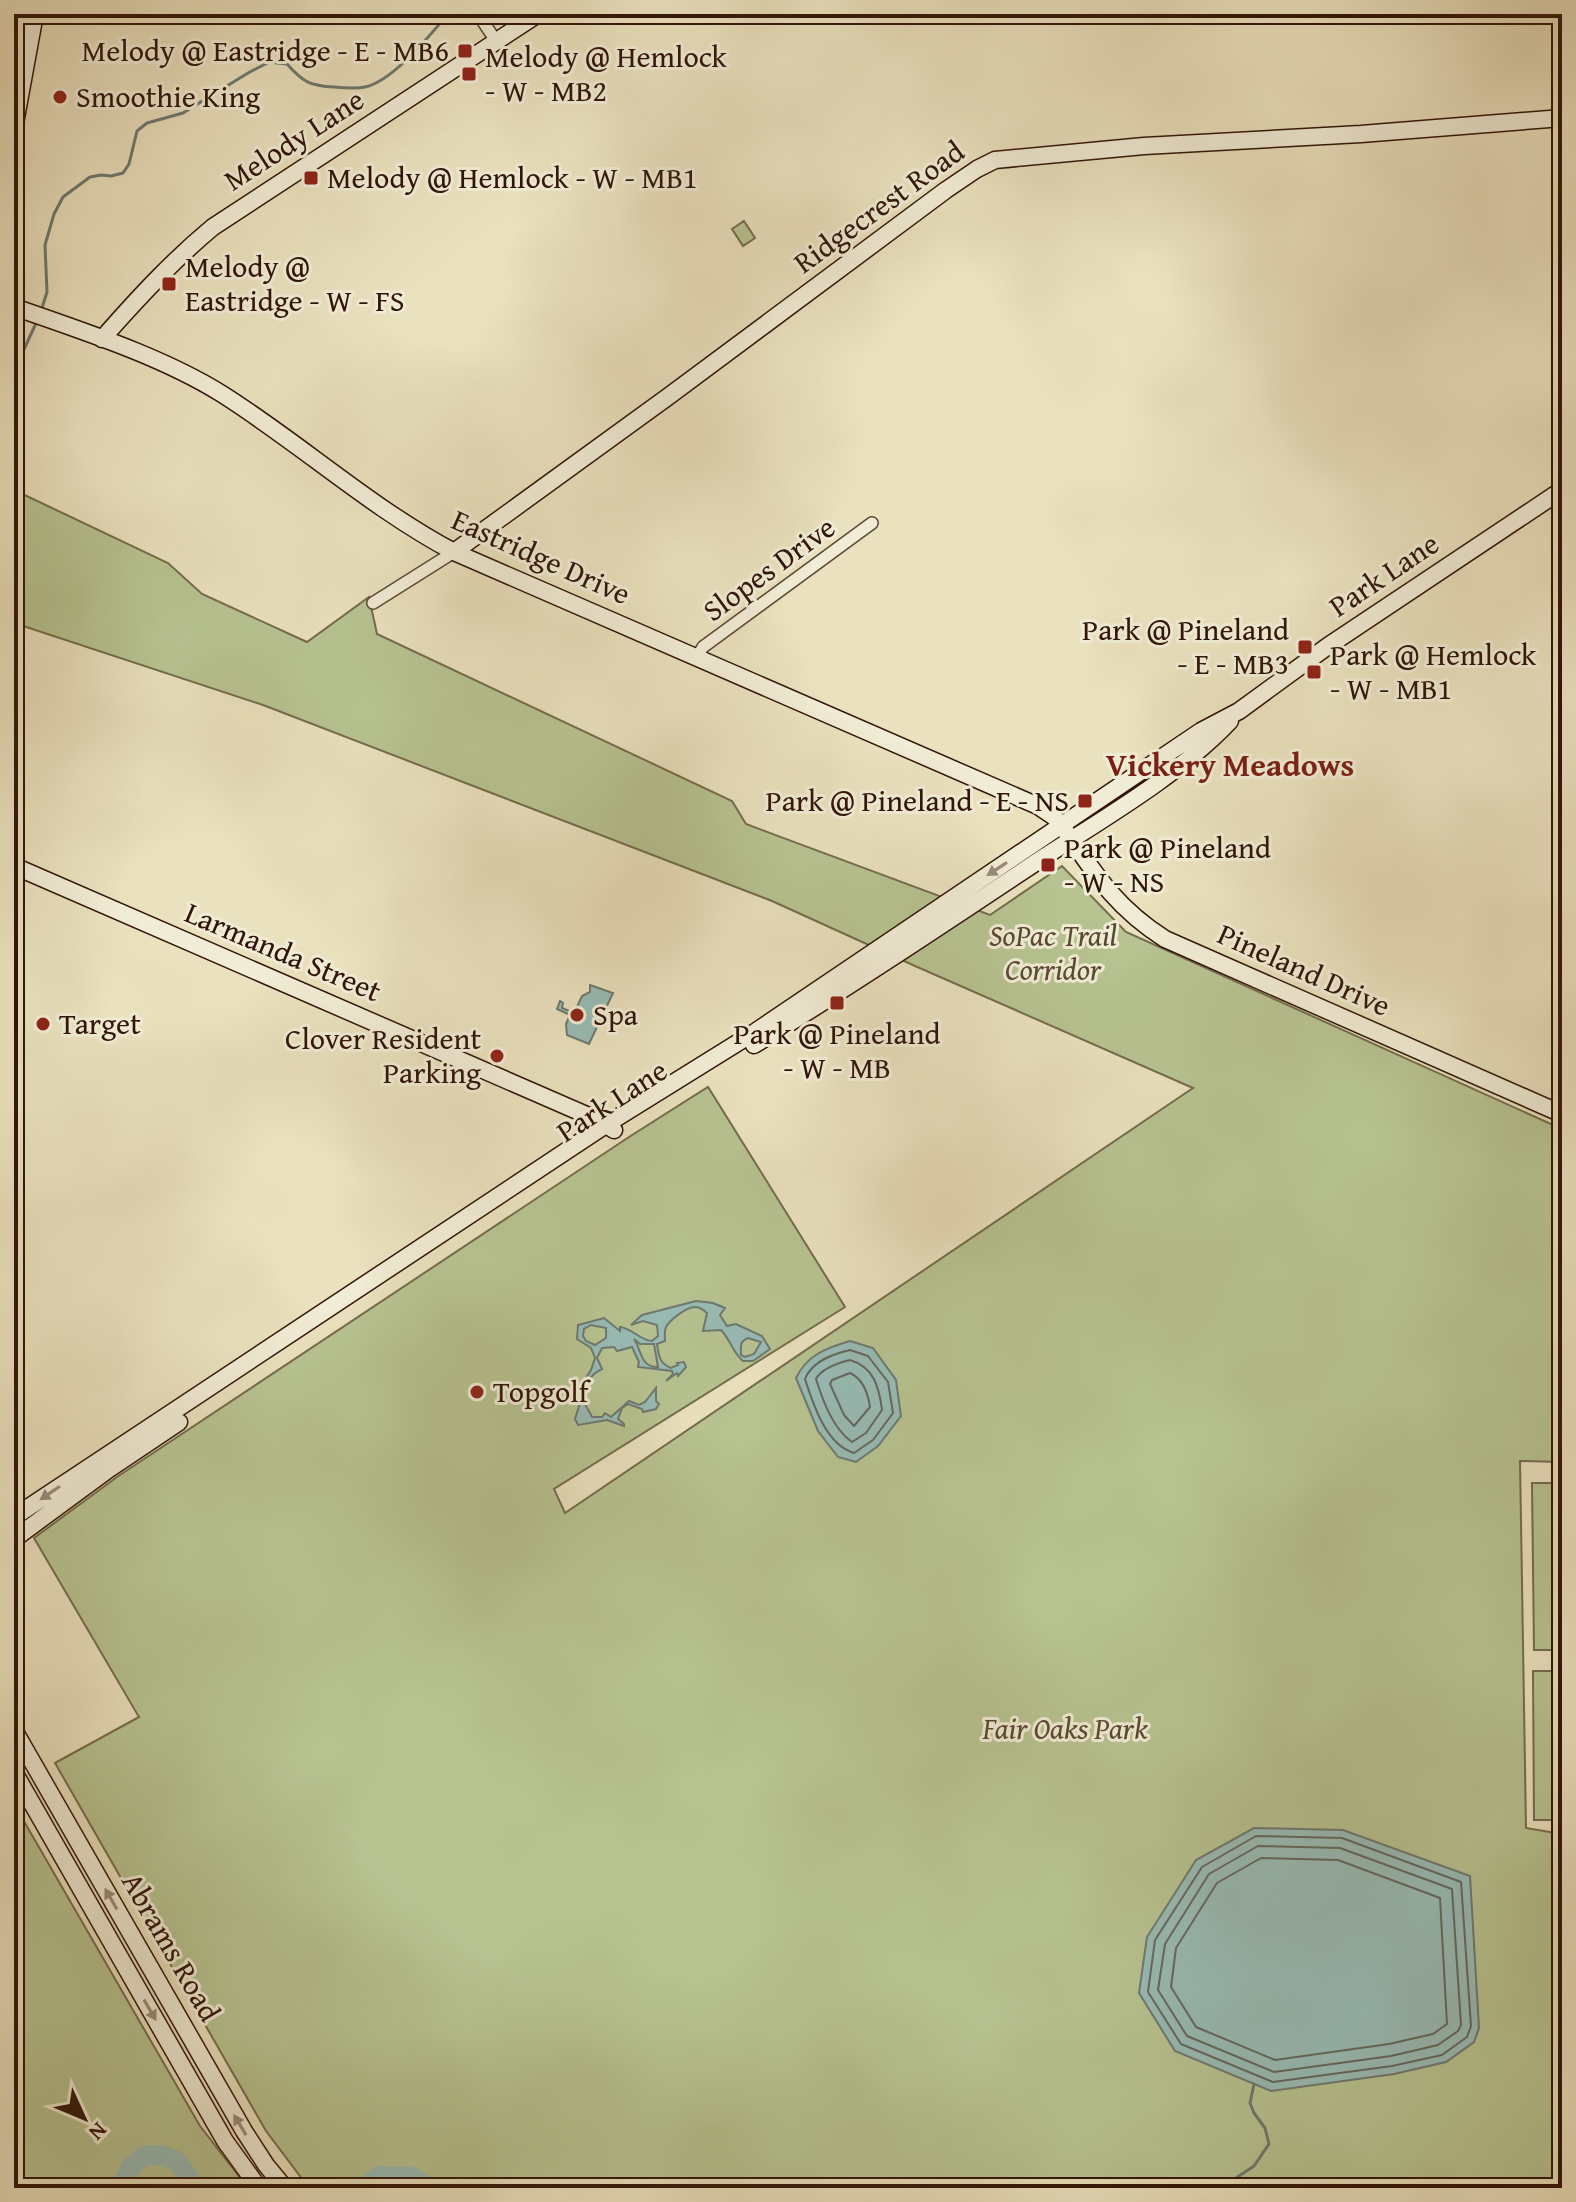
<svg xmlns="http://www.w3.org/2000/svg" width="1576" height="2202" font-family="'Gentium Book Plus',serif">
<rect width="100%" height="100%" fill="#eae1be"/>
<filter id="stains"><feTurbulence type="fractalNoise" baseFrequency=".0025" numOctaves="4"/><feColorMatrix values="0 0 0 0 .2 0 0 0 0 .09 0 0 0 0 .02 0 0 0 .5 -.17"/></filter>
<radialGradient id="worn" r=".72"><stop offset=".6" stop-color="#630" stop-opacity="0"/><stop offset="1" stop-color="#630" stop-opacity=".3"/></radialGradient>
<!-- green -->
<path fill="#b7c391" stroke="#746c4c" stroke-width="2" d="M 744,221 L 755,238 L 743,246 L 732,229 Z
M 14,490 L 168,563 L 202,594 L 307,642 L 369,597 L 377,634 L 732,801 L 746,824 L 990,915 L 1062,866 L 1126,932 L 1562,1129 L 1562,1462 L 1520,1461 L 1526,1828 L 1562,1834 L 1562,2188 L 309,2188 L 266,2131 L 55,1763 L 139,1717 L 34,1538 L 117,1477 L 629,1137 L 708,1087 L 845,1307 L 554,1489 L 565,1513 L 1193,1088 L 915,966 L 772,901 L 263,705 L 14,623 Z
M 1532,1483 L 1562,1483 L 1562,1650 L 1534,1650 Z
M 1533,1671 L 1562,1671 L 1562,1820 L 1534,1820 Z
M 14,1804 L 200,2126 L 248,2188 L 14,2188 Z"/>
<!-- water -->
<path fill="#98bcb6" stroke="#6e7970" stroke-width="2" fill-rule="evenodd" d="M 590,985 L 613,993 L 589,1044 L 567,1035 L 566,1024 L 570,1015 L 557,1009 L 560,1001 L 563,1003 L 562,1008 L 574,1013 L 582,996 L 590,992 Z
M 696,1301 L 713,1303 L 725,1308 L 720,1315 L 727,1326 L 736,1324 L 762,1336 L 770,1349 L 753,1361 L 743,1361 C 733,1353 730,1339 721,1330 L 703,1331 L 707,1313 C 703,1310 701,1307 695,1307 C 686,1307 670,1320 666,1327 C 664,1331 665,1337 665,1341 L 657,1344 C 659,1356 659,1363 671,1368 L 678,1365 L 677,1363 L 684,1362 L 686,1367 L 678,1376 L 677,1373 L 666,1381 L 673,1374 L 672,1371 L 638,1367 L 639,1362 L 632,1347 L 617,1351 L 614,1347 L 602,1348 L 597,1358 L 602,1369 C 590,1374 579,1391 585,1404 C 587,1409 590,1412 592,1417 L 602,1417 L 605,1413 L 611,1417 L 629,1401 L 639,1405 L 645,1402 L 656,1388 L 656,1401 L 659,1404 L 656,1409 L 643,1412 L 642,1409 L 628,1404 L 622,1408 L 618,1419 L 624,1424 L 624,1426 L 607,1420 L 578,1425 L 575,1419 L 580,1403 L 580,1387 L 591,1370 L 595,1358 L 591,1348 L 577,1339 L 578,1325 L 604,1318 L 620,1331 L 620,1327 C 632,1328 639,1340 652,1341 L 658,1336 L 657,1325 L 643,1321 L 631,1325 L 642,1315 ZM 591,1325 L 606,1328 L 606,1338 L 595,1345 L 586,1341 L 583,1336 L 584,1329 ZM 748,1338 L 761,1342 L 754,1354 L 745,1357 L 741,1355 C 741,1346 739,1342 748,1338 ZM 634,1339 L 640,1344 L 654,1344 L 658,1367 C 640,1367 642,1351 634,1339 Z
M 850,1341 L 873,1348 L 896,1380 L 901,1416 L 878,1446 L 856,1462 L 838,1457 L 818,1431 L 796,1378 C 807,1355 826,1348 850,1341 Z
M 1254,1828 L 1343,1830 L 1470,1876 L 1479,2028 L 1474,2042 L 1446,2062 L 1394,2074 L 1271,2091 L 1175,2051 L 1139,1993 L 1147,1937 L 1196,1860 Z"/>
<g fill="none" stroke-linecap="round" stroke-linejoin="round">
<!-- shore -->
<path stroke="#64685f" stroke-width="2" d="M 850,1350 L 868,1356 L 888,1382 L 893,1413 L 873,1440 L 854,1453 C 826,1445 813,1404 805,1379 C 812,1361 833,1354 850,1350 Z
M 850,1360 C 874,1367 879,1387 882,1410 L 866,1433 L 852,1442 C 833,1429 823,1401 816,1379 C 821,1369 838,1363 850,1360 Z
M 850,1373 C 863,1379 868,1393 870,1407 L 854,1426 L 844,1415 L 830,1384 L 832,1380 Z
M 1256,1836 L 1342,1838 L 1461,1882 L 1471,2026 L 1467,2037 L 1442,2055 L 1392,2066 L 1273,2082 L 1181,2044 L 1148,1992 L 1155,1940 L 1202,1867 Z
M 1258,1846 L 1340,1848 L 1452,1889 L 1461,2025 L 1458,2031 L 1438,2045 L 1391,2056 L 1274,2072 L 1187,2036 L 1158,1990 L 1165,1944 L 1209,1874 Z
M 1261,1858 L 1338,1860 L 1440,1898 L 1447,2024 L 1433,2034 L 1389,2044 L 1275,2060 L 1196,2027 L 1171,1987 L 1176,1948 L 1217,1883 Z"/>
<!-- stream -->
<path stroke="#6e7970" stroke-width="3" d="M 41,311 L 47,292 L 45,245 L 54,214 L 63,197 L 90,177 L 101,175 L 111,176 L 123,173 L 129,164 L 137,131 L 147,123 L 183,113 L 248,73 L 269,62 L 287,64 C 303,82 310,86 334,87 C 344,88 356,89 365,87 C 393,81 430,35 448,14
M 14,371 L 37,321
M 1221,2188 L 1254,2166 L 1269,2144 L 1265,2128 L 1254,2113 L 1250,2103 L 1254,2084"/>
<!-- river -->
<path stroke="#98bcb6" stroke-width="20" d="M 121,2188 L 131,2167 L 144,2156 L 160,2155 L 177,2161 L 196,2188
M 363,2188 L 379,2176 L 411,2177 L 431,2188"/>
<defs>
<path id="street" d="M 478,14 L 496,41
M 373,603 L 454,552
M 697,657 L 703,647 L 872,523"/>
<path id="secondary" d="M 14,129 L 35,14
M 14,307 C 82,331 161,356 222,394 C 301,444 371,508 454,552 L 1038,806 L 1053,816 L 1062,826 C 1095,874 1115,907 1165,939 L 1562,1114
M 102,339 C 137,299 172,261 213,227 L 538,14
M 454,552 L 669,396 L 946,190 L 977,169 L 995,160 L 1144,146 L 1361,134 L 1562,118
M 14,866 L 598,1120 L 614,1130
M 754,1045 C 852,985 948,921 1044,857 C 1106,817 1180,774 1230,721
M 14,1517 L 607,1124 L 755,1032 L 1201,731 L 1239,711 L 1328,646 L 1562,490
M 14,1539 L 109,1469 L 179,1422
M 14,1730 L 244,2131 L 266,2165 L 285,2188
M 14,1772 L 225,2141 L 259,2188"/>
</defs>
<!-- street casing -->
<use href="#street" stroke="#5e4836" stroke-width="14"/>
<!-- secondary casing -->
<use href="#secondary" stroke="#301508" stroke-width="19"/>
<!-- street -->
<use href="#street" stroke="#f1ecd5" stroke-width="11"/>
<!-- secondary -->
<use href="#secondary" stroke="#f1ecd5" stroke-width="16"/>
</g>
<!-- one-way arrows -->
<defs><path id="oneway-solid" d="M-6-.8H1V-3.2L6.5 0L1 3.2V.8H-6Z" transform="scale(2)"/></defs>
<g fill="#9a8b79">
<use href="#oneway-solid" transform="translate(997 869) rotate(147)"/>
<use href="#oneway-solid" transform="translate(50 1493) rotate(146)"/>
<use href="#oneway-solid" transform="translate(111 1899) rotate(-120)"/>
<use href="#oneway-solid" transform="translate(150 2010) rotate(60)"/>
<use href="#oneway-solid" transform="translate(240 2125) rotate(-121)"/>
</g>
<!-- markers -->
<g fill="#8f2418" stroke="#f1ecd5" stroke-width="3">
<rect x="457" y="43" width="16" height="16" rx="4"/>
<rect x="461" y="66" width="16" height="16" rx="4"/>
<circle cx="60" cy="97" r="8"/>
<rect x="303" y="170" width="16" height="16" rx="4"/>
<rect x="161" y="276" width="16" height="16" rx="4"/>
<rect x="1297" y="639" width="16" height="16" rx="4"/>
<rect x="1306" y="664" width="16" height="16" rx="4"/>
<rect x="1077" y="793" width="16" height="16" rx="4"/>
<rect x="1040" y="857" width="16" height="16" rx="4"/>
<rect x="829" y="995" width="16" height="16" rx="4"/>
<circle cx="577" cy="1015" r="8"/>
<circle cx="43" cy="1024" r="8"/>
<circle cx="497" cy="1056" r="8"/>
<circle cx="477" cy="1392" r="8"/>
</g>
<g text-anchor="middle" stroke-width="6" stroke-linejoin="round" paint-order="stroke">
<!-- poi labels -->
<g font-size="30" fill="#301508" stroke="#f1ecd5" text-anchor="start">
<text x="449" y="61" text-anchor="end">Melody @ Eastridge - E - MB6</text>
<text x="485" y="67">Melody @ Hemlock<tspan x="485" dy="34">- W - MB2</tspan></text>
<text x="76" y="107">Smoothie King</text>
<text x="327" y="188">Melody @ Hemlock - W - MB1</text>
<text x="185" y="277">Melody @<tspan x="185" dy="34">Eastridge - W - FS</tspan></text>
<text x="1289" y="640" text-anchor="end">Park @ Pineland<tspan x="1289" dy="34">- E - MB3</tspan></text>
<text x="1330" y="665">Park @ Hemlock<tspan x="1330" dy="34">- W - MB1</tspan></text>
<text x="1069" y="811" text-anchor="end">Park @ Pineland - E - NS</text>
<text x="1064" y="858">Park @ Pineland<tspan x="1064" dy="34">- W - NS</tspan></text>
<text x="593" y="1025">Spa</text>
<text x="59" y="1034">Target</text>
<text x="837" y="1044" text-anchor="middle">Park @ Pineland<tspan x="837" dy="34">- W - MB</tspan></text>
<text x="481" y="1049" text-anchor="end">Clover Resident<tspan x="481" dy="34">Parking</tspan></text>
<text x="493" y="1402">Topgolf</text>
</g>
<!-- street labels -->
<g font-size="30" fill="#301508" stroke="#f1ecd5">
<text transform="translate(294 140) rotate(-33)" y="10">Melody Lane</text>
<text transform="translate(879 207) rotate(-36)" y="10">Ridgecrest Road</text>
<text transform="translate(541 557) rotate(24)" y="10">Eastridge Drive</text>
<text transform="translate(769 569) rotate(-36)" y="10">Slopes Drive</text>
<text transform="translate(1384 575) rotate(-34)" y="10">Park Lane</text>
<text transform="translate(283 952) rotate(23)" y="10">Larmanda Street</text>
<text transform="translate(1304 970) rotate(24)" y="10">Pineland Drive</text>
<text transform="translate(612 1101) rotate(-33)" y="10">Park Lane</text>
<text transform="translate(171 1947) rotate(60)" y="10">Abrams Road</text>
</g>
<!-- park labels -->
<g font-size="30" font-style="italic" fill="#584931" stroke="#f1ecd5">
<text x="1053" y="946">SoPac Trail<tspan x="1053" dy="34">Corridor</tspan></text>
<text x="1065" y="1739">Fair Oaks Park</text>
</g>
<!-- neighbourhood labels -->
<g font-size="32" font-weight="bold" fill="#7a1f14" stroke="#f1ecd5">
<text x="1230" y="776">Vickery Meadows</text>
</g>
</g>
<!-- margin -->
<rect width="1576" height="2202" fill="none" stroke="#eae1be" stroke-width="48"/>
<rect x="16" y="16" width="1544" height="2170" fill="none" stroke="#301508" stroke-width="4"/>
<rect x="24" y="24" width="1528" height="2154" fill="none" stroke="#301508" stroke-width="2"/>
<!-- north arrow -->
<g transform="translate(84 2118) rotate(134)" stroke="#f1ecd5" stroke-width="6" paint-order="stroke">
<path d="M0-6L14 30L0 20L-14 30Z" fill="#301508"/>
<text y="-12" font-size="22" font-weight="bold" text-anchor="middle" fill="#301508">N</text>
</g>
<rect width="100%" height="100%" filter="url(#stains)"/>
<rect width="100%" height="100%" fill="url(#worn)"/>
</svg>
